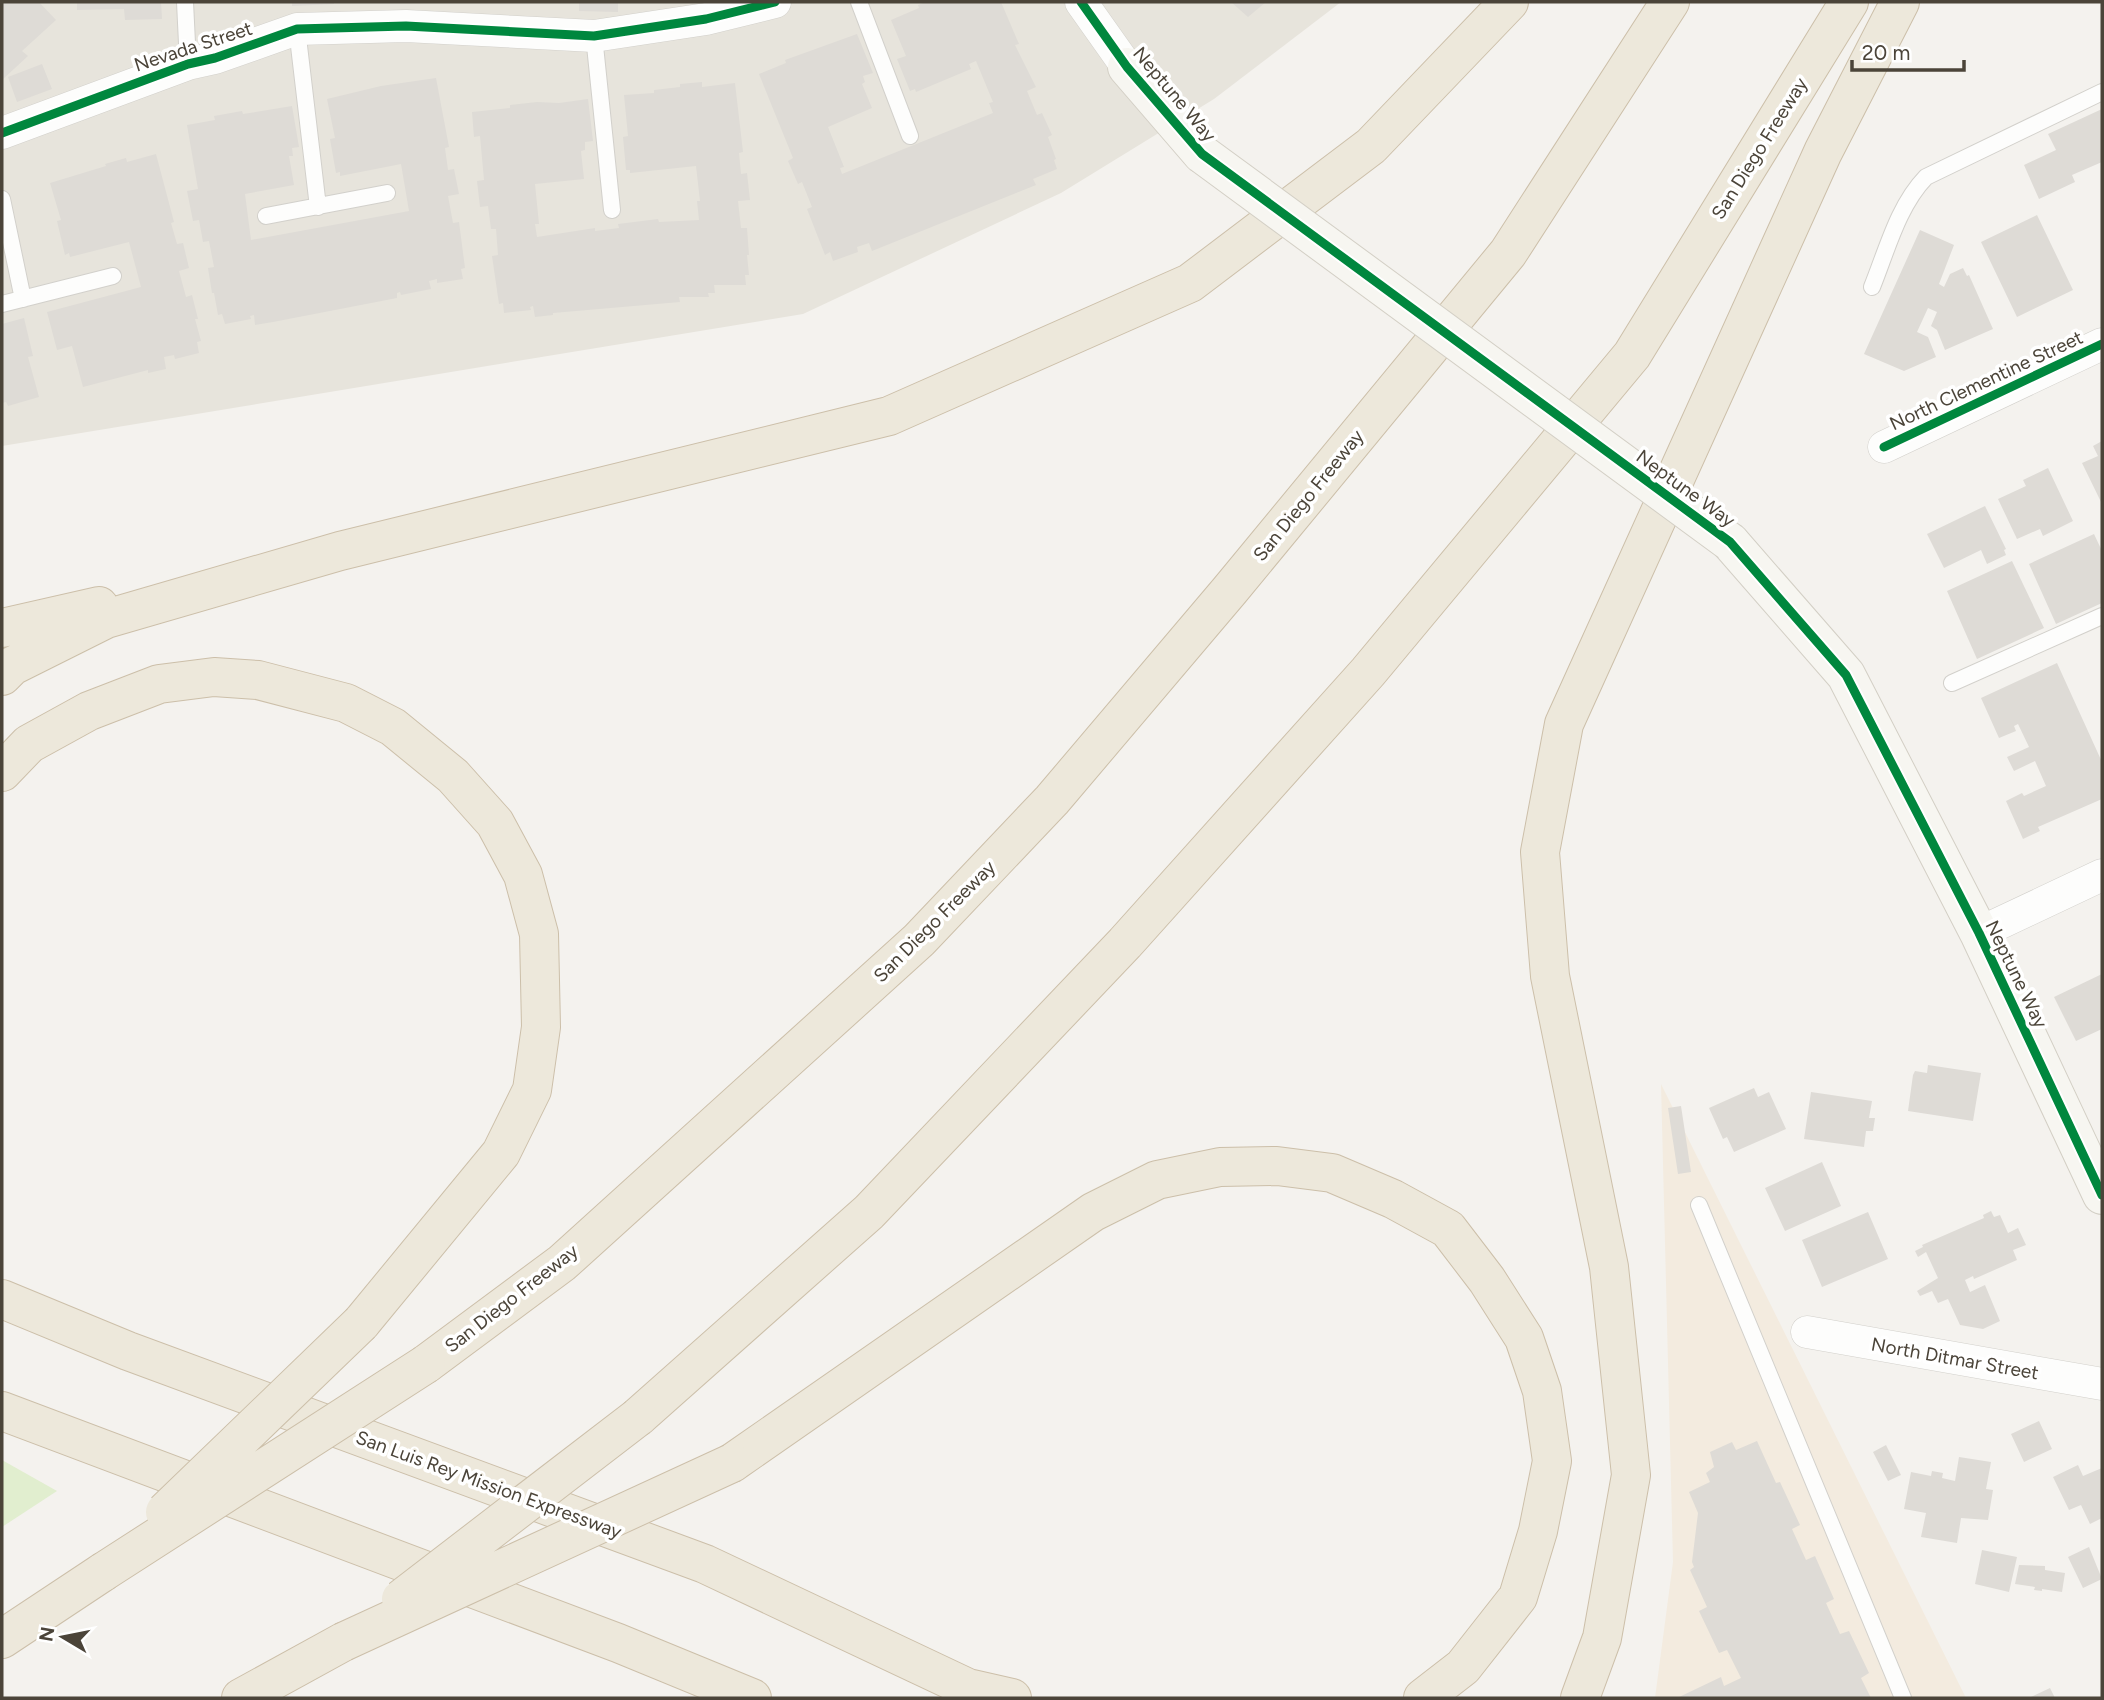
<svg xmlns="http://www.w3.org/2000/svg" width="2104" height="1700" font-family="Figtree,sans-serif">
<rect width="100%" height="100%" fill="#f4f2ee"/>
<!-- residential -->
<path fill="#e7e4dc" d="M 2,2 L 1341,2 L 1214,99 L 1061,193 L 803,314 L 2,446 Z"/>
<!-- commercial -->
<path fill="#f3ebdf" d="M 1661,1084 L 1966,1698 L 1655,1698 L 1673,1562 Z"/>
<!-- green -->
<path fill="#e1eecf" d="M 2,1460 L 57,1491 L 2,1527 Z"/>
<!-- building -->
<path fill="#dedbd6" d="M 2,2 L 39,2 L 56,20 L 22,51 L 28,56 L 2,80 Z
M 77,2 L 161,2 L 162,19 L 125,20 L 124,9 L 77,10 Z
M 292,2 L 334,2 L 334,4 L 292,6 Z
M 579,2 L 618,2 L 618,12 L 579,11 Z
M 925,2 L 1001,2 L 1019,44 L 1015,45 L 1036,87 L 1027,91 L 1037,115 L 1042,113 L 1052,135 L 1048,137 L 1056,159 L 1054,160 L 1057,169 L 1033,179 L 1036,185 L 872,251 L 869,243 L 857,247 L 858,252 L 833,261 L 830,252 L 825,255 L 807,209 L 812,207 L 802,182 L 798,184 L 788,161 L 793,158 L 759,74 L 786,63 L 785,60 L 857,34 L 873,73 L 863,76 L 865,82 L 862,84 L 872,108 L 828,127 L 844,167 L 840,168 L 842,174 L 993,113 L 989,103 L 993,102 L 976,61 L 969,64 L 971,69 L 916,92 L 915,89 L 910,91 L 897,59 L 906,56 L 891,20 L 919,8 L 918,5 Z
M 1231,2 L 1266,2 L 1248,17 Z
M 42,64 L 52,89 L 17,102 L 8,77 Z
M 436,78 L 449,147 L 445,148 L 448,170 L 454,169 L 459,194 L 448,196 L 453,223 L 459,222 L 465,268 L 461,269 L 463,279 L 437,283 L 437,279 L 429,281 L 431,289 L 401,295 L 400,292 L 397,293 L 397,298 L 273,322 L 255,325 L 254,315 L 250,316 L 251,319 L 225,324 L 222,314 L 218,315 L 214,293 L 212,293 L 208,268 L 214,267 L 209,241 L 203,242 L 199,220 L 193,221 L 187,191 L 198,189 L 187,125 L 215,120 L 214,116 L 242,111 L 243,114 L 292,106 L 299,147 L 292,148 L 293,156 L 289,156 L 294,185 L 245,194 L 251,240 L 409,211 L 401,164 L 340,176 L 340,172 L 336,173 L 330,139 L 335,138 L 327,99 L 381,86 Z
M 702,82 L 702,87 L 735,83 L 743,152 L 739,153 L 741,174 L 747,173 L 750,200 L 738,201 L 741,228 L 747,228 L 749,255 L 747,255 L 749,275 L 745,275 L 746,285 L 714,285 L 715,293 L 708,293 L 709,297 L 679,297 L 680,302 L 553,313 L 553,315 L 535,317 L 533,306 L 530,307 L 531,310 L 504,313 L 503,303 L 499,304 L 492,256 L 498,255 L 496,229 L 491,229 L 488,206 L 480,207 L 477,181 L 484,180 L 480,136 L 474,137 L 472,112 L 510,108 L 510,105 L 537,102 L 559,103 L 588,99 L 593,141 L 585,142 L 585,150 L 581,151 L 584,179 L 535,184 L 539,224 L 535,224 L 537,237 L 595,228 L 595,231 L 619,228 L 618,224 L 658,219 L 659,222 L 699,220 L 697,201 L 700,201 L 696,166 L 630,173 L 630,170 L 626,170 L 623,137 L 628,136 L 624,95 L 654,93 L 654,90 L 680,87 L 680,84 Z
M 2102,109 L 2102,162 L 2072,175 L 2075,182 L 2039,199 L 2024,165 L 2056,150 L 2048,134 Z
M 156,154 L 174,222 L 171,223 L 177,244 L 183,243 L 189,268 L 179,271 L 186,297 L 192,295 L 198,319 L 195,319 L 201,341 L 197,342 L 199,353 L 175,359 L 174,355 L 164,357 L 166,369 L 148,373 L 148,370 L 83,387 L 72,346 L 57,350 L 47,312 L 141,287 L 129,242 L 70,257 L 69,253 L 65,255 L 57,221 L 61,220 L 50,183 L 106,166 L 105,164 L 126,158 L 127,162 Z
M 2037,215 L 2073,290 L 2017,317 L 1981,242 Z
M 1920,230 L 1954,245 L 1939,284 L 1944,287 L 1950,274 L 1963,268 L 1967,276 L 1969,275 L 1993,329 L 1945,350 L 1937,330 L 1931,326 L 1937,312 L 1928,308 L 1917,332 L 1928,337 L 1936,357 L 1904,371 L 1864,354 Z
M 24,318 L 33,356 L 28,357 L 39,397 L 8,406 L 6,402 L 2,403 L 2,324 Z
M 2102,441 L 2102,504 L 2082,463 L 2098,456 L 2093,446 Z
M 2048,468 L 2073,521 L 2043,536 L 2040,529 L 2017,539 L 1998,499 L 2026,486 L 2023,480 Z
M 1985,506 L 2006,549 L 2004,550 L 2006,555 L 1987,564 L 1981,550 L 1944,568 L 1927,534 Z
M 2094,534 L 2102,551 L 2102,603 L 2056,624 L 2029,564 Z
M 2012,561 L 2044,628 L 1977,659 L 1947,591 Z
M 2057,663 L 2102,762 L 2102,799 L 2038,827 L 2040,831 L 2023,839 L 2006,801 L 2022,793 L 2024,796 L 2046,786 L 2035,761 L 2014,771 L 2007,757 L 2029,747 L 2018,724 L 2014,726 L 2016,731 L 1999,738 L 1981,698 Z
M 2102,974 L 2102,1029 L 2076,1041 L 2054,997 Z
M 1928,1065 L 1981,1073 L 1973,1121 L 1908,1111 L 1913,1075 L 1915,1071 L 1927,1073 Z
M 1754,1088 L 1758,1097 L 1769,1092 L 1786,1129 L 1734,1152 L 1727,1137 L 1723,1139 L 1709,1108 Z
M 1811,1092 L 1872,1101 L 1869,1118 L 1875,1118 L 1873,1131 L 1866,1131 L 1864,1147 L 1804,1139 Z
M 1681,1106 L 1691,1172 L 1678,1174 L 1668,1108 Z
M 1822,1162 L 1841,1206 L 1785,1231 L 1765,1188 Z
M 1991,1211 L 1994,1217 L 2000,1215 L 2008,1233 L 2018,1228 L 2026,1245 L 2013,1250 L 2017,1260 L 1974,1279 L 1973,1276 L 1965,1280 L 1970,1292 L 1985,1285 L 2000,1321 L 1983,1329 L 1960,1325 L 1948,1299 L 1938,1303 L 1932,1291 L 1920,1296 L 1917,1291 L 1938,1278 L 1926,1252 L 1918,1257 L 1915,1251 L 1923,1247 L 1922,1245 L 1984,1218 L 1983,1215 Z
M 1868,1212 L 1888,1259 L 1822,1287 L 1802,1240 Z
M 2039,1421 L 2052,1449 L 2024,1462 L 2011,1434 Z
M 1757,1441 L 1776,1483 L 1780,1482 L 1800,1525 L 1792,1529 L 1806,1560 L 1815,1556 L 1834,1599 L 1826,1603 L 1840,1634 L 1849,1631 L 1869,1673 L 1861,1678 L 1871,1698 L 1677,1698 L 1721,1677 L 1724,1686 L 1741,1678 L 1727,1650 L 1719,1653 L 1699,1611 L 1707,1607 L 1690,1570 L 1694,1567 L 1692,1562 L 1698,1513 L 1689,1492 L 1710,1482 L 1706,1473 L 1714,1467 L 1710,1452 L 1732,1442 L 1736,1450 Z
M 1886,1445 L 1901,1475 L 1888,1481 L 1873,1452 Z
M 1959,1457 L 1991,1462 L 1986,1489 L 1993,1490 L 1988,1520 L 1961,1518 L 1957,1543 L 1921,1537 L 1926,1513 L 1904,1509 L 1911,1472 L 1931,1476 L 1932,1471 L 1943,1473 L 1942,1478 L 1955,1481 Z
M 2078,1465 L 2083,1476 L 2102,1468 L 2102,1518 L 2090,1524 L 2081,1505 L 2069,1510 L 2053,1477 Z
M 2089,1547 L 2102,1579 L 2083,1588 L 2068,1557 Z
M 1982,1550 L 2017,1557 L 2009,1592 L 1975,1584 Z
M 2019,1565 L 2045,1566 L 2045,1570 L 2065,1573 L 2062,1592 L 2042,1589 L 2042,1591 L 2034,1590 L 2035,1587 L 2015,1584 Z
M 2050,1688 L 2055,1698 L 2029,1698 Z"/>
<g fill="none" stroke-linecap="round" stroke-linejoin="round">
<defs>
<path id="lane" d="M 185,2 L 188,64
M 859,2 L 910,136
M 297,29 L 318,207
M 594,36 L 612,210
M 2,199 L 23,299
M 266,216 L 387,193
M 1872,287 C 1887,250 1898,206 1926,177 L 2102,92
M 2,304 L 113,276
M 1952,683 L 2102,616
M 1699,1205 L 1903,1698"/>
<path id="street" d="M 1081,2 L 1127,67
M 2,133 L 188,64 L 215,58 L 297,29 L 406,26 L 594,36 L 706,19 L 775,2
M 1884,447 L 2102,344
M 1979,933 L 2102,875
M 1807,1332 L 2102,1384"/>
<path id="secondary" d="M 1127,67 L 1202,154
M 1730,542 L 1846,675 L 1979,933 L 2102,1195"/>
<path id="highway" d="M 2,628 L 99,606
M 2,676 L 12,666 L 106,619 L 340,551 L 889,416 L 1190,283 L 1371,146 L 1509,2
M 2,772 L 29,744 L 89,711 L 159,684 L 214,677 L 258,680 L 346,703 L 393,727 L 453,776 L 495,823 L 523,875 L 539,934 L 541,1027 L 532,1090 L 501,1153 L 361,1323
M 2,1299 L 128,1351 L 705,1564 L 968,1688 L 1012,1698
M 426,1364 L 562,1263 L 919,940 L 1052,800 L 1230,590 L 1508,253 L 1670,2
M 2,1411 L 618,1643 L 752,1698
M 638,1417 L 869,1212 L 1125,943 L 1368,672 L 1632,355 L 1849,2
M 732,1463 L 1093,1212 L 1157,1180 L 1220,1167 L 1277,1166 L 1332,1173 L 1393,1199 L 1448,1229 L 1487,1280 L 1524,1338 L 1542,1391 L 1552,1461 L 1538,1531 L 1518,1597 L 1463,1667 L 1423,1698
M 2,1639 L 103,1572
M 241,1698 L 343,1642
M 1580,1698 L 1602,1638 L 1631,1475 L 1609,1267 L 1550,976 L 1540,852 L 1564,724 L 1823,152 L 1900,2"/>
</defs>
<!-- lane casing -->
<use href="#lane" stroke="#d2d0cb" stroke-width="18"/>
<!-- street casing -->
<use href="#street" stroke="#d2d0cb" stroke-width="33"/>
<!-- secondary casing -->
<use href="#secondary" stroke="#d3cfc5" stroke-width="40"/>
<!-- highway casing -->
<use href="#highway" stroke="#ccbfa9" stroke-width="40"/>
<!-- lane -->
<use href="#lane" stroke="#fdfdfc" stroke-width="16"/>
<!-- street -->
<use href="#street" stroke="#fdfdfc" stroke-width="32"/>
<!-- secondary -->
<use href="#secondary" stroke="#f7f6f1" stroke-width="38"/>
<!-- highway -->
<use href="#highway" stroke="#ede8db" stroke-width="38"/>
<defs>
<path id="secondary-bridge" d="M 1202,154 L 1730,542"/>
<path id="highway-bridge" d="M 165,1512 L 361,1323
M 103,1572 L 426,1364
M 401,1599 L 638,1417
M 343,1642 L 732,1463"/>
</defs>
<!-- secondary-bridge casing -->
<use href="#secondary-bridge" stroke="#d3cfc5" stroke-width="40" stroke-linecap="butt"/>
<!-- highway-bridge casing -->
<use href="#highway-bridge" stroke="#ccbfa9" stroke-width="40" stroke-linecap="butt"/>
<!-- secondary-bridge -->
<use href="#secondary-bridge" stroke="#f7f6f1" stroke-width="38"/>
<!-- highway-bridge -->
<use href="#highway-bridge" stroke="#ede8db" stroke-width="38"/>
<defs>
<path id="cycleway" d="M 1081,2 L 1127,67 L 1202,154 L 1730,542 L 1846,675 L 1979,933 L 2102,1195
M 2,133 L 188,64 L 215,58 L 297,29 L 406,26 L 594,36 L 706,19 L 775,2
M 1884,447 L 2102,344"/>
</defs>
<!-- cycleway casing -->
<use href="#cycleway" stroke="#fff" stroke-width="13"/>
<!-- cycleway -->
<use href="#cycleway" stroke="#00873e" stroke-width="9"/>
</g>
<g text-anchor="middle" stroke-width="7" stroke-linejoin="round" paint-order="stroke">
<!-- street labels -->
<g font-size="19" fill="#4b4439" stroke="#fff">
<text transform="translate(193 46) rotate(-18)" y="7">Nevada Street</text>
<text transform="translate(1175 94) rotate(50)" y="7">Neptune Way</text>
<text transform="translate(1759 148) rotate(-58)" y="7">San Diego Freeway</text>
<text transform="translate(1986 380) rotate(-25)" y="7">North Clementine Street</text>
<text transform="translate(1686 488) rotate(36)" y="7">Neptune Way</text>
<text transform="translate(1308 495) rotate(-51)" y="7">San Diego Freeway</text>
<text transform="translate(934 921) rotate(-45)" y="7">San Diego Freeway</text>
<text transform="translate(2017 974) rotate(64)" y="7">Neptune Way</text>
<text transform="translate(511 1298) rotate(-38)" y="7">San Diego Freeway</text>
<text transform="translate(1955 1358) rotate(10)" y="7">North Ditmar Street</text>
<text transform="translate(489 1484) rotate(20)" y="7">San Luis Rey Mission Expressway</text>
</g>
</g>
<!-- border -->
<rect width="2104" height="1700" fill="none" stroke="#4b4439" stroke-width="7"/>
<!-- north arrow -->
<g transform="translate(63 1637) rotate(280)" stroke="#ffffff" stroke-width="5" paint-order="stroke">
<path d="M0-5L12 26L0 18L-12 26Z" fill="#4b4439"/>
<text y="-10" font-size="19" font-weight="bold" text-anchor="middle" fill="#4b4439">N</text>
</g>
<!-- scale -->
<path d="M1852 60v10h112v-10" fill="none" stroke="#4b4439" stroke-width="3.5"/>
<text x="1862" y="60" font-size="21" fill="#4b4439" stroke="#ffffff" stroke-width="5" paint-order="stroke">20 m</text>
</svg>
